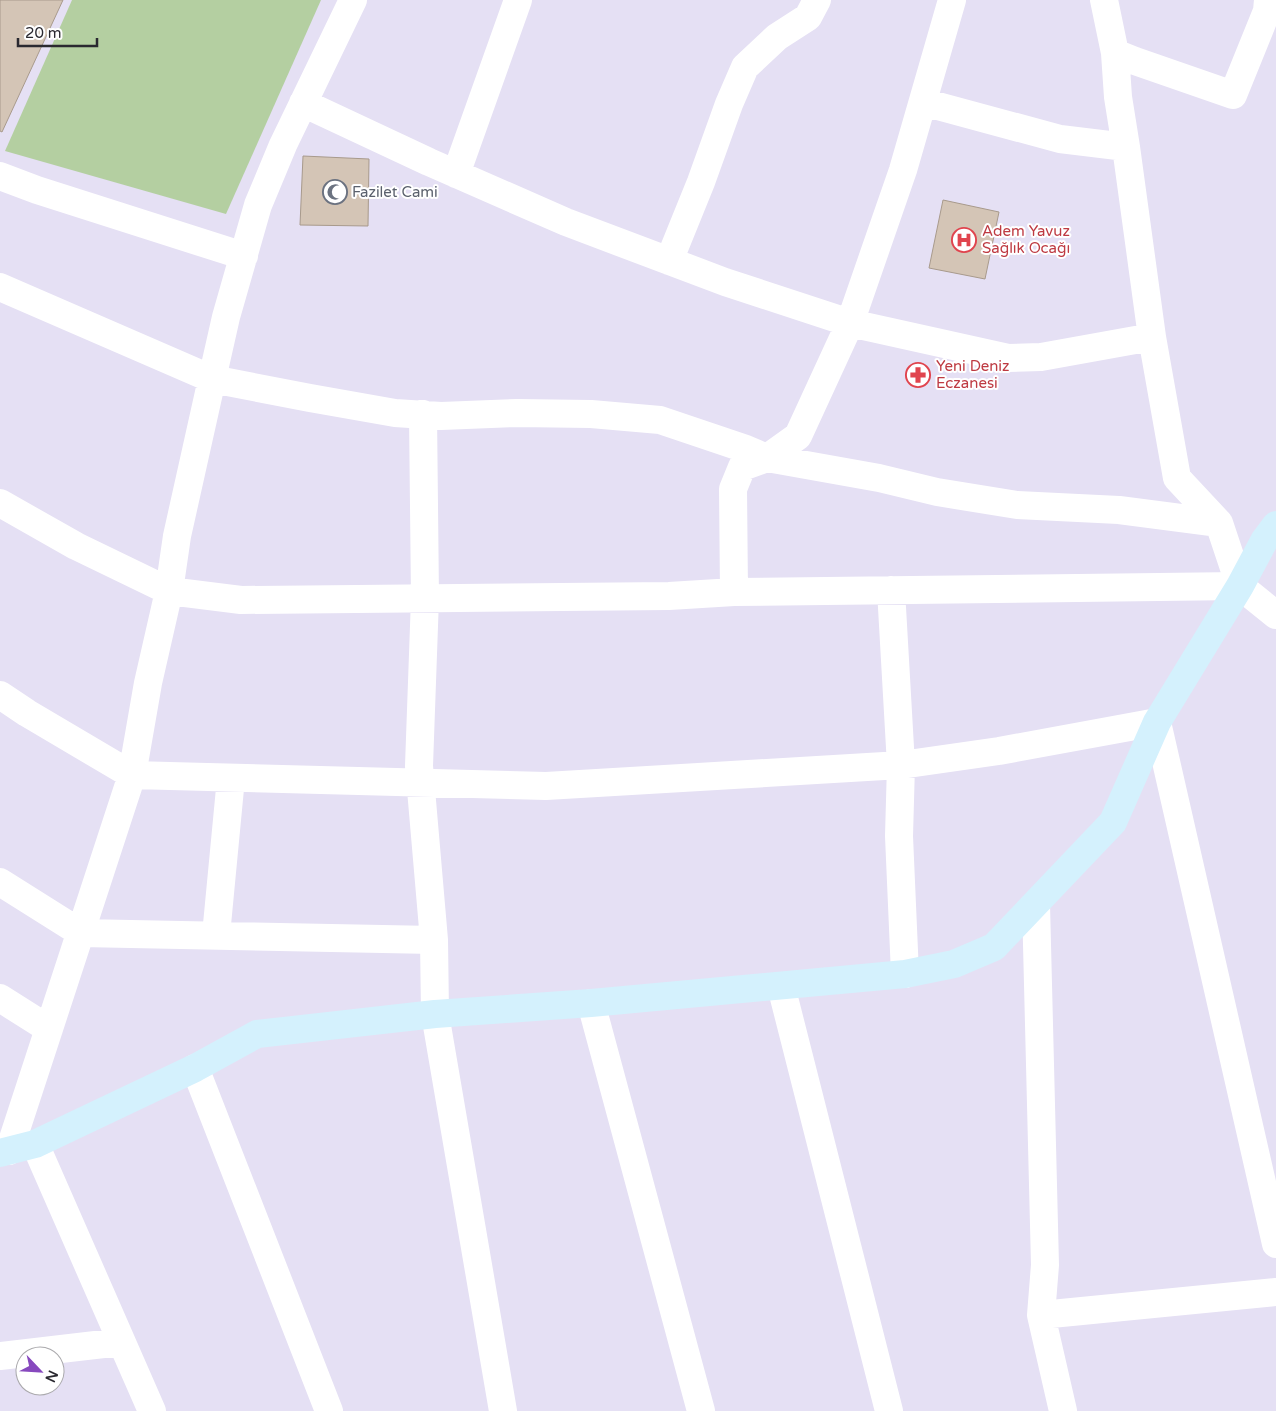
<svg xmlns="http://www.w3.org/2000/svg" width="1276" height="1411" font-family="'Varela Round',sans-serif">
<rect width="100%" height="100%" fill="#e5e0f4"/>
<!-- green -->
<path fill="#b4cfa1" d="M 72,0 L 321,0 L 226,214 L 5,151 Z"/>
<!-- building -->
<path fill="#d4c5b6" stroke="#a89a8c" d="M 0,0 L 63,0 L 2,132 L 0,131 Z
M 303,156 L 369,159 L 368,226 L 300,225 Z
M 943,200 L 999,212 L 985,279 L 929,268 Z"/>
<g fill="none" stroke-linecap="round" stroke-linejoin="round">
<!-- street -->
<path stroke="#fff" stroke-width="28" d="M 1104,0 L 1115,53 L 1118,97 L 1126,147 L 1152,337 L 1177,478 L 1219,523 L 1240,586 L 1276,615
M 1115,53 L 1135,61 L 1233,95 L 1267,11 L 1268,0
M 923,102 L 1060,139 L 1126,147
M 303,103 L 429,162 L 566,222 L 725,282 L 850,323 L 1008,358 L 1041,357 L 1152,337
M 456,174 L 518,0
M 0,176 L 37,190 L 244,256
M 669,261 L 701,182 L 729,104 L 745,67 L 777,37 L 808,17 L 817,0
M 0,287 L 212,379 L 310,398 L 395,413 L 441,416 L 517,413 L 591,414 L 660,420 L 746,449 L 767,458 L 879,478 L 937,492 L 1017,505 L 1119,510 L 1219,523
M 423,414 L 425,598 L 419,766 L 434,940 L 435,1014 L 503,1411
M 0,503 L 76,546 L 169,591 L 241,600 L 669,596 L 734,592 L 1240,586
M 891,590 L 901,765 L 899,836 L 905,974
M 734,592 L 733,489 L 742,467 L 767,458 L 798,436 L 850,323 L 903,170 L 952,0
M 0,695 L 27,713 L 132,775 L 546,786 L 901,765 L 999,751 L 1157,722 L 1276,1244
M 0,882 L 81,933 L 434,940
M 1036,904 L 1045,1265 L 1041,1315 L 1063,1411
M 216,935 L 231,778
M 781,986 L 889,1411
M 0,998 L 49,1029
M 591,1003 L 701,1411
M 195,1068 L 329,1411
M 35,1144 L 152,1411
M 9,1151 L 132,775 L 148,683 L 169,591 L 177,536 L 212,379 L 226,317 L 258,205 L 283,145 L 353,0
M 1041,1315 L 1276,1292
M 0,1356 L 121,1342"/>
<!-- secondary -->
<path stroke="#d4f1fd" stroke-width="28" d="M 0,1153 L 35,1144 L 195,1068 L 257,1034 L 435,1014 L 591,1003 L 905,974 L 954,964 L 994,947 L 1113,822 L 1157,722 L 1240,586 L 1264,541 L 1276,525"/>
</g>
<!-- icons -->
<defs>
<symbol id="mosque-ring" viewBox="-11 -11 22 22"><circle r="9.5" fill="#fff" stroke="#6b7280" stroke-width="1.5"/><path d="M3.5-4.9A6 6 0 1 0 3.5 4.9A5 5 0 1 1 3.5-4.9Z" fill="#6b7280"/></symbol>
<symbol id="hospital-ring" viewBox="-11 -11 22 22"><circle r="9.5" fill="#fff" stroke="#e0444e" stroke-width="1.5"/><path d="M-5-5h3v3.5h4V-5h3V5h-3V1.5h-4V5h-3Z" fill="#e0444e"/></symbol>
<symbol id="pharmacy-ring" viewBox="-11 -11 22 22"><circle r="9.5" fill="#fff" stroke="#e0444e" stroke-width="1.5"/><path d="M-2-6h4v4h4v4h-4v4h-4v-4h-4v-4h4Z" fill="#e0444e"/></symbol>
</defs>
<g fill-rule="evenodd">
<use href="#mosque-ring" x="321" y="178" width="28" height="28"/>
<use href="#hospital-ring" x="950" y="226" width="28" height="28"/>
<use href="#pharmacy-ring" x="904" y="361" width="28" height="28"/>
</g>
<g text-anchor="middle" stroke-width="4" stroke-linejoin="round" paint-order="stroke">
<!-- worship labels -->
<g font-size="15" fill="#5b616d" stroke="#fff" text-anchor="start">
<text x="352" y="197">Fazilet Cami</text>
</g>
<!-- health labels -->
<g font-size="15" fill="#be3a42" stroke="#fff" text-anchor="start">
<text x="982" y="236">Adem Yavuz<tspan x="982" dy="17">Sağlık Ocağı</tspan></text>
<text x="936" y="371">Yeni Deniz<tspan x="936" dy="17">Eczanesi</tspan></text>
</g>
</g>
<!-- north arrow -->
<g transform="translate(40 1371) rotate(115)"><circle r="24" fill="#ffffff" stroke="#aaa9ac"/>
<path d="M0-4L9 19L0 12L-9 19Z" fill="#8749be"/>
<text y="-8" font-size="14" font-weight="bold" text-anchor="middle" fill="#2a2930">N</text>
</g>
<!-- scale -->
<path d="M18 38v8h79v-8" fill="none" stroke="#2a2930" stroke-width="2.5"/>
<text x="25" y="38" font-size="15" fill="#2a2930" stroke="#ffffff" stroke-width="4" paint-order="stroke">20 m</text>
</svg>
